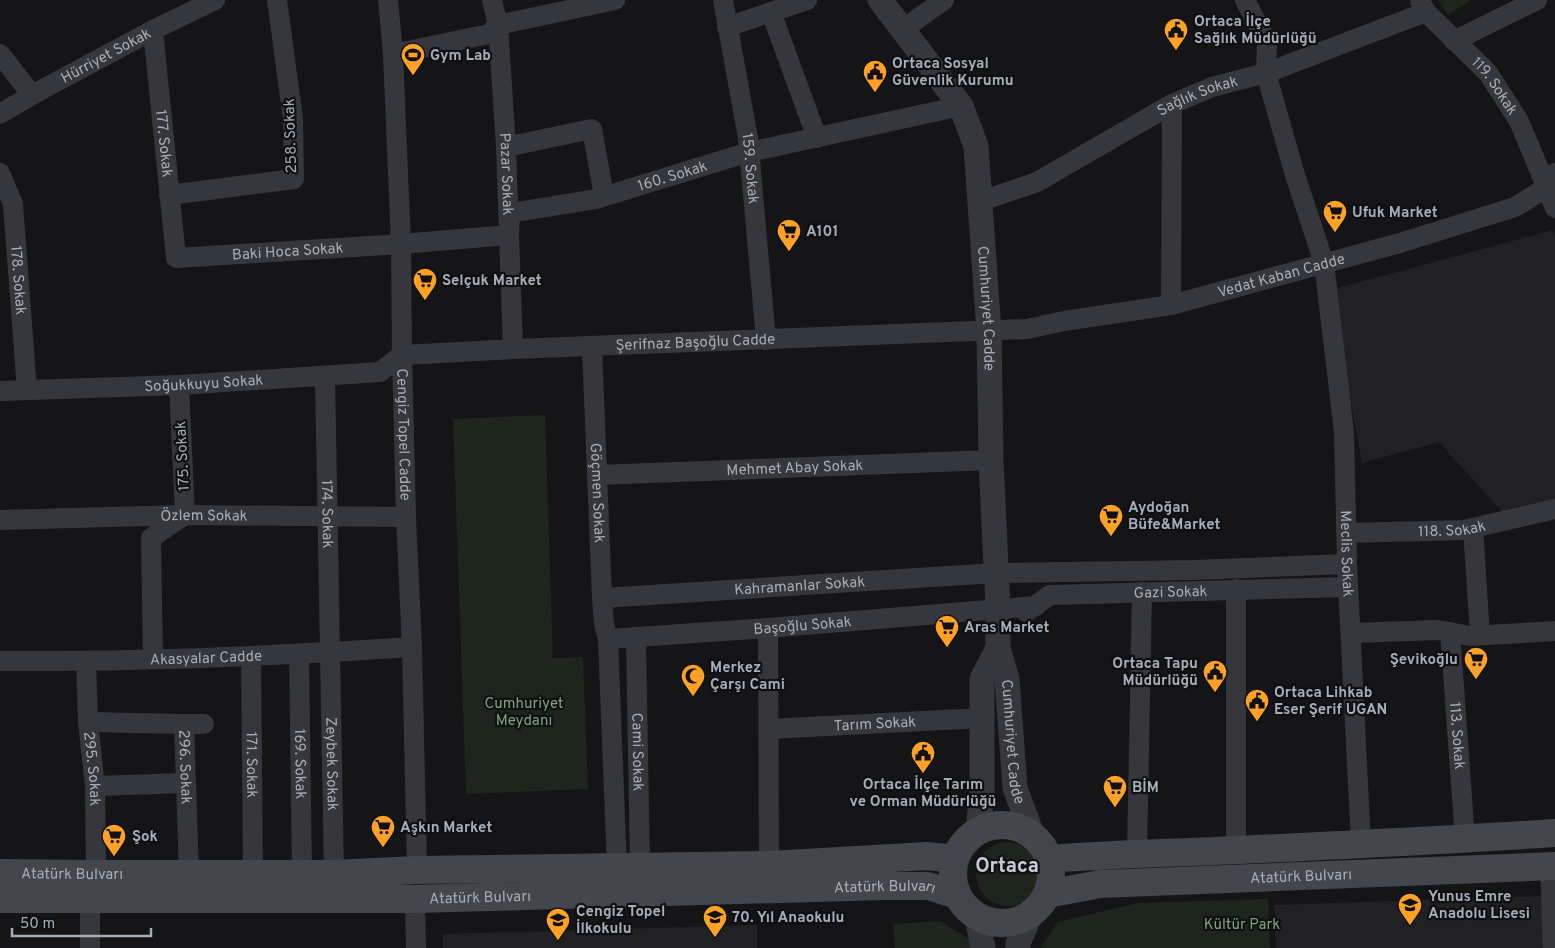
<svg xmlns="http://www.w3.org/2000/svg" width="1555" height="948" font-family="Overpass,sans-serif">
<rect width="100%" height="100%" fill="#151517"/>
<!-- built -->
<path fill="#212124" d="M 1553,230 L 1555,237 L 1555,502 L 1506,516 L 1439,442 L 1362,463 L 1330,290 Z
M 1544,896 L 1545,948 L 1276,948 L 1274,905 Z
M 757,925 L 757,948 L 443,948 L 443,934 Z"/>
<!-- green -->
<path fill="#1d251d" d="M 1438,0 L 1471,0 L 1448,15 Z
M 545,415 L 553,658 L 583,657 L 588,789 L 466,794 L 453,419 Z
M976 874a32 32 0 1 1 64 0a32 32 0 1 1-64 0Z
M 1268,899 L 1270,948 L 1040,948 L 1058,922 L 1138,903 Z
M 940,921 L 970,940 L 971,948 L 895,948 L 893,924 Z"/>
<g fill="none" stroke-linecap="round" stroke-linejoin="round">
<!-- minor -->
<g stroke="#36373c" stroke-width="20">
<path id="s1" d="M 388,0 L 393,54 L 401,244 L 402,355 L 406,517 L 412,647 L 417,870"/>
<path id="s2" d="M 492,0 L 498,25 L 506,147 L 513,349"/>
<path id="s3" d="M 723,0 L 748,138 L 766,340"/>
<path id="s4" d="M 1245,0 L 1267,42 L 1266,73 L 1295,175 L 1324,263 L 1344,432 L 1347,564 L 1361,844"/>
<path id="s5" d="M 1420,1 L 1426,12 L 1488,73 L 1519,121 L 1555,208"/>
<path d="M 771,12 L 817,138"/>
<path d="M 727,27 L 807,0"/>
<path id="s6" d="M 153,30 L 176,258 L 401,244 L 509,235 L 510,213 L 596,199 L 749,152 L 961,106"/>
<path d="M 902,30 L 944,0"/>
<path d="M 1454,41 L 1537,0"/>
<path d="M 0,54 L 32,95"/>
<path d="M 393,54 L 489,34 L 498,25 L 615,0"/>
<path id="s7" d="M 0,114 L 32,95 L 153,30 L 215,0"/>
<path d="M 506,147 L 592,129 L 604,196"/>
<path id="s8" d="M 0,173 L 13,204 L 27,390"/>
<path d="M 169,195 L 294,179 L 293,119 L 277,0"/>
<path id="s9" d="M 981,201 L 1037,182 L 1172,104 L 1212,87 L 1266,73 L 1426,12"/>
<path d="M 1171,305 L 1172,104"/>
<path id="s10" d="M 592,347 L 602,598 L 604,624 L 608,639 L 617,868"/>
<path id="s11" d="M 325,376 L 334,874"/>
<path id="s12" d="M 0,391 L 179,385 L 380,372 L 402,355 L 513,349 L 1027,329 L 1064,321 L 1171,305 L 1400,243 L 1515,207 L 1547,187 L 1555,173"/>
<path id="s13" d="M 597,475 L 991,460"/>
<path id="s14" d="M 0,520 L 185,515 L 406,517"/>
<path d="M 1473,528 L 1480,635"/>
<path id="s15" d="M 1346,533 L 1464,530 L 1555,509"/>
<path id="s16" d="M 602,598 L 996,573 L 1193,570 L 1347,564"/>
<path id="s17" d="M 1026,612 L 1050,595 L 1348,587"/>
<path d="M 768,628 L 769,865"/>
<path id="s18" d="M 1450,632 L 1465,839"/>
<path d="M 1351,633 L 1438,630 L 1470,636 L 1555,631"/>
<path id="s19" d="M 636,637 L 640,868"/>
<path id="s20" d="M 608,639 L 768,628 L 1036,606"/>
<path id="s21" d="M 299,654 L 302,873"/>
<path id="s22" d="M 251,656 L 253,874"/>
<path d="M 153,659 L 151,538 L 185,515 L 179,385"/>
<path id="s23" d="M 0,661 C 138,662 275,656 412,647"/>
<path id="s24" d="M 86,661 L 88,722 L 95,786 L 96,874"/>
<path id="s25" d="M 88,722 L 184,724 L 189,874"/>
<path d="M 184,724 L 204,724"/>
<path id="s26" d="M 769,729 L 982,718"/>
<path d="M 95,786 L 186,783"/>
<path d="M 1236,850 L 1236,589"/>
<path d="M 1137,854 L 1142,592"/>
<path d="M 1550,866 L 1553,948"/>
<path d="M 90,898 L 90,948"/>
<path d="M 415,899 L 416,948"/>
</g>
<!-- tertiary -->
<g stroke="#36373c" stroke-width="25">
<path id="s27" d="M 880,0 L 961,106 L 976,146 L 989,332 L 991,460 L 998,608 L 998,648 L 1007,679 L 1015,788 L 1032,834"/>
<path d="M 978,831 L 982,792 L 982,679 L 998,648"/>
<path d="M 977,917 L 983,948"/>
<path d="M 1018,948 L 1018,943 L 1031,914"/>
</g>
<!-- secondary -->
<g stroke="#43464d" stroke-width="28">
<circle cx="1002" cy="874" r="49"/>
<path d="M 1049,859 C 1112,854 1175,853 1238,850 C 1344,845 1449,840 1555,833"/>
<path id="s28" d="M 0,873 L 96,874 L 334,874 L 417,870 L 769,865 L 927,856 L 955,859"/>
<path id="s29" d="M 1047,894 L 1100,884 L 1555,866"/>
<path id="s30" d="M 0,899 L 415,899 L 885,886 L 928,886 L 957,895"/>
</g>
</g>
<!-- icons -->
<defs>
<symbol id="civic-pin" viewBox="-11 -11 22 30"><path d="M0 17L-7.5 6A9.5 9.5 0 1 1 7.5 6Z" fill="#ffa125" stroke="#101012"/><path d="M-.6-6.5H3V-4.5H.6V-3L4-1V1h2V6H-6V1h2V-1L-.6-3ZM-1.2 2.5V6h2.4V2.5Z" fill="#111"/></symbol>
<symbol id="stadium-pin" viewBox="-11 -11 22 30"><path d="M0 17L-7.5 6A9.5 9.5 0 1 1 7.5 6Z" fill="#ffa125" stroke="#101012"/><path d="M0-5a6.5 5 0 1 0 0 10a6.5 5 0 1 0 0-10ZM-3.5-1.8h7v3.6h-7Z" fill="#111"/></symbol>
<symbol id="supermarket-pin" viewBox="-11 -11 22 30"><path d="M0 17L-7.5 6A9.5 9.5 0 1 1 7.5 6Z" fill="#ffa125" stroke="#101012"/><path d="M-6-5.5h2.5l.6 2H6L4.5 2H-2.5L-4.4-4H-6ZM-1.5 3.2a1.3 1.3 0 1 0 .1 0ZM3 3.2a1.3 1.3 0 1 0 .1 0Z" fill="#111"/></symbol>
<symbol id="mosque-pin" viewBox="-11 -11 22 30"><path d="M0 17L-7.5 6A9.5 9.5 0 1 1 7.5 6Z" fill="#ffa125" stroke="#101012"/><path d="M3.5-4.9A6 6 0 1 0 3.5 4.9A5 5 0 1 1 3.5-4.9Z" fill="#111"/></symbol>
<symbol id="school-pin" viewBox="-11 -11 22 30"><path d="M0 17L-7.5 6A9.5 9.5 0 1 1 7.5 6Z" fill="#ffa125" stroke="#101012"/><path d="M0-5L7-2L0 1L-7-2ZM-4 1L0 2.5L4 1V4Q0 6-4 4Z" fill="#111"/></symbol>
</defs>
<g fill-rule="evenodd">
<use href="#civic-pin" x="1162" y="16" width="28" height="38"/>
<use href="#stadium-pin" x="399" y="41" width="28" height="38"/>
<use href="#civic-pin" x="861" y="58" width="28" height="38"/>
<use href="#supermarket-pin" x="1321" y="198" width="28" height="38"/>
<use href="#supermarket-pin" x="775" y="217" width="28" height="38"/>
<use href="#supermarket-pin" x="411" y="266" width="28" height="38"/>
<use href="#supermarket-pin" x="1097" y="502" width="28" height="38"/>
<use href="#supermarket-pin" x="933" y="613" width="28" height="38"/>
<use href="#supermarket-pin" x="1462" y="645" width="28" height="38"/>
<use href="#civic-pin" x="1201" y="658" width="28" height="38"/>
<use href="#mosque-pin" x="679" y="662" width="28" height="38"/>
<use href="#civic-pin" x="1243" y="687" width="28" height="38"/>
<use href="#civic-pin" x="909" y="739" width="28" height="38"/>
<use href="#supermarket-pin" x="1101" y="773" width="28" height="38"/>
<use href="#supermarket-pin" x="369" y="813" width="28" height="38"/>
<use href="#supermarket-pin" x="100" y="822" width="28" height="38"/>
<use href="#school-pin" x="1396" y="891" width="28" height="38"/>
<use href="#school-pin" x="701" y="903" width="28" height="38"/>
<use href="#school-pin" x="544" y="906" width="28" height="38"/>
</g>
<g text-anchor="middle" stroke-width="4.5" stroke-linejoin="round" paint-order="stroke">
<!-- poi labels -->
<g font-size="15" font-weight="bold" fill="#a5adb8" stroke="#101012" text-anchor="start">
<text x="1194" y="26">Ortaca İlçe<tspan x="1194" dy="17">Sağlık Müdürlüğü</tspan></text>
<text x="430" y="60">Gym Lab</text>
<text x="892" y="68">Ortaca Sosyal<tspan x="892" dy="17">Güvenlik Kurumu</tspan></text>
<text x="1352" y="217">Ufuk Market</text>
<text x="806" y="236">A101</text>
<text x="442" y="285">Selçuk Market</text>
<text x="1128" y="512">Aydoğan<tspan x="1128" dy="17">Büfe&amp;Market</tspan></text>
<text x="964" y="632">Aras Market</text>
<text x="1458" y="664" text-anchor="end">Şevikoğlu</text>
<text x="1198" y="668" text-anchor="end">Ortaca Tapu<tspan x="1198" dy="17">Müdürlüğü</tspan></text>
<text x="710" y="672">Merkez<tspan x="710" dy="17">Çarşı Cami</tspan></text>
<text x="1274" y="697">Ortaca Lihkab<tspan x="1274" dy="17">Eser Şerif UGAN</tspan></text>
<text x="923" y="789" text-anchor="middle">Ortaca İlçe Tarım<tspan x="923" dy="17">ve Orman Müdürlüğü</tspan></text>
<text x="1132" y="792">BİM</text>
<text x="400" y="832">Aşkın Market</text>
<text x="132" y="841">Şok</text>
<text x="1428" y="901">Yunus Emre<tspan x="1428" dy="17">Anadolu Lisesi</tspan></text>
<text x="576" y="916">Cengiz Topel<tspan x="576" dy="17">İlkokulu</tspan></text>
<text x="732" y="922">70. Yıl Anaokulu</text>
</g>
<!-- street labels -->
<g font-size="15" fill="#a5adb8" stroke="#101012">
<text dy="5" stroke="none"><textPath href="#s7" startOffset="121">Hürriyet Sokak</textPath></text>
<text dy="5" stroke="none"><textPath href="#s5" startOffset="114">119. Sokak</textPath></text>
<text dy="5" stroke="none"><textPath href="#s9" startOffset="242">Sağlık Sokak</textPath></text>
<text transform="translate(290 136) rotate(-92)" y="5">258. Sokak</text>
<text dy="5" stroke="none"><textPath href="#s6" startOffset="114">177. Sokak</textPath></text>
<text dy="5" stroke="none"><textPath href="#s3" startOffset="171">159. Sokak</textPath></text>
<text dy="5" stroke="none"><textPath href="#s2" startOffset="175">Pazar Sokak</textPath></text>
<text dy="5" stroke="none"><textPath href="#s6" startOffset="752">160. Sokak</textPath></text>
<text dy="5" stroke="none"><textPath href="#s6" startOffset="341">Baki Hoca Sokak</textPath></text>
<text dy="5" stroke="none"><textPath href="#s12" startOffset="1294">Vedat Kaban Cadde</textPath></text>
<text dy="5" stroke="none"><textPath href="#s8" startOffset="110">178. Sokak</textPath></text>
<text dy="5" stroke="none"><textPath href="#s27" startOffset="339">Cumhuriyet Cadde</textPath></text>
<text dy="5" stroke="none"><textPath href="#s12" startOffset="702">Şerifnaz Başoğlu Cadde</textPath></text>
<text dy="5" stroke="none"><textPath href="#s12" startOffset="204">Soğukkuyu Sokak</textPath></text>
<text dy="5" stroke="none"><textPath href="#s1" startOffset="435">Cengiz Topel Cadde</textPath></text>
<text transform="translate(182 456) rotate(-93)" y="5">175. Sokak</text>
<text dy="5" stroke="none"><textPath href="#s13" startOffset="198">Mehmet Abay Sokak</textPath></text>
<text dy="5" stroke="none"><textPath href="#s10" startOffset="146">Göçmen Sokak</textPath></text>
<text dy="5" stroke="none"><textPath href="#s11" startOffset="138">174. Sokak</textPath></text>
<text dy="5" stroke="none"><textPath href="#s14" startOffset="204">Özlem Sokak</textPath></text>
<text dy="5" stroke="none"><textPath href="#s15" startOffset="106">118. Sokak</textPath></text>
<text dy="5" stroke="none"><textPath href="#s4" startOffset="569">Meclis Sokak</textPath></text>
<text dy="5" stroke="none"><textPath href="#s16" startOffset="198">Kahramanlar Sokak</textPath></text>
<text dy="5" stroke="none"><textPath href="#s17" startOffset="150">Gazi Sokak</textPath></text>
<text dy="5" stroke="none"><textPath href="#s20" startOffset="195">Başoğlu Sokak</textPath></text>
<text dy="5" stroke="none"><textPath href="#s23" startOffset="206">Akasyalar Cadde</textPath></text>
<text dy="5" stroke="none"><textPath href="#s26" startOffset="106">Tarım Sokak</textPath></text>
<text dy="5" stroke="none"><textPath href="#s18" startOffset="104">113. Sokak</textPath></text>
<text dy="5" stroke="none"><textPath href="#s27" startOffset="774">Cumhuriyet Cadde</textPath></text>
<text dy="5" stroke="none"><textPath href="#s19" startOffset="115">Cami Sokak</textPath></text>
<text dy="5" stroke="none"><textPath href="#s21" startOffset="110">169. Sokak</textPath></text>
<text dy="5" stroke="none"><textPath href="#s11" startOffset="388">Zeybek Sokak</textPath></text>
<text dy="5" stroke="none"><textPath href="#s22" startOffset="109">171. Sokak</textPath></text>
<text dy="5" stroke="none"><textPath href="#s24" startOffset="108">295. Sokak</textPath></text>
<text dy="5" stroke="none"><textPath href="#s25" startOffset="139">296. Sokak</textPath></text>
<text dy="5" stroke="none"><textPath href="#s28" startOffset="72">Atatürk Bulvarı</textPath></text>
<text dy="5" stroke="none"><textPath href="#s29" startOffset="255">Atatürk Bulvarı</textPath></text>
<text dy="5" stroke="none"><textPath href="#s30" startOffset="885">Atatürk Bulvarı</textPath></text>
<text dy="5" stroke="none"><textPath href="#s30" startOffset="480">Atatürk Bulvarı</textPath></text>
</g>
<!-- park labels -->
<g font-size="15" fill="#7ca57b" stroke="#101012">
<text x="524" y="708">Cumhuriyet<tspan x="524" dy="17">Meydanı</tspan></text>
<text x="1242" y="929">Kültür Park</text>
</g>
<!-- district labels -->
<g font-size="20" font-weight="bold" fill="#c7ccd4" stroke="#101012">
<text x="1007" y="872">Ortaca</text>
</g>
</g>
<!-- scale -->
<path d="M12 928v8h139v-8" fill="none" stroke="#a5adb8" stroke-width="2.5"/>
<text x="20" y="928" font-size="15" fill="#a5adb8" stroke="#101012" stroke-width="4" paint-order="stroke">50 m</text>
</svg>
